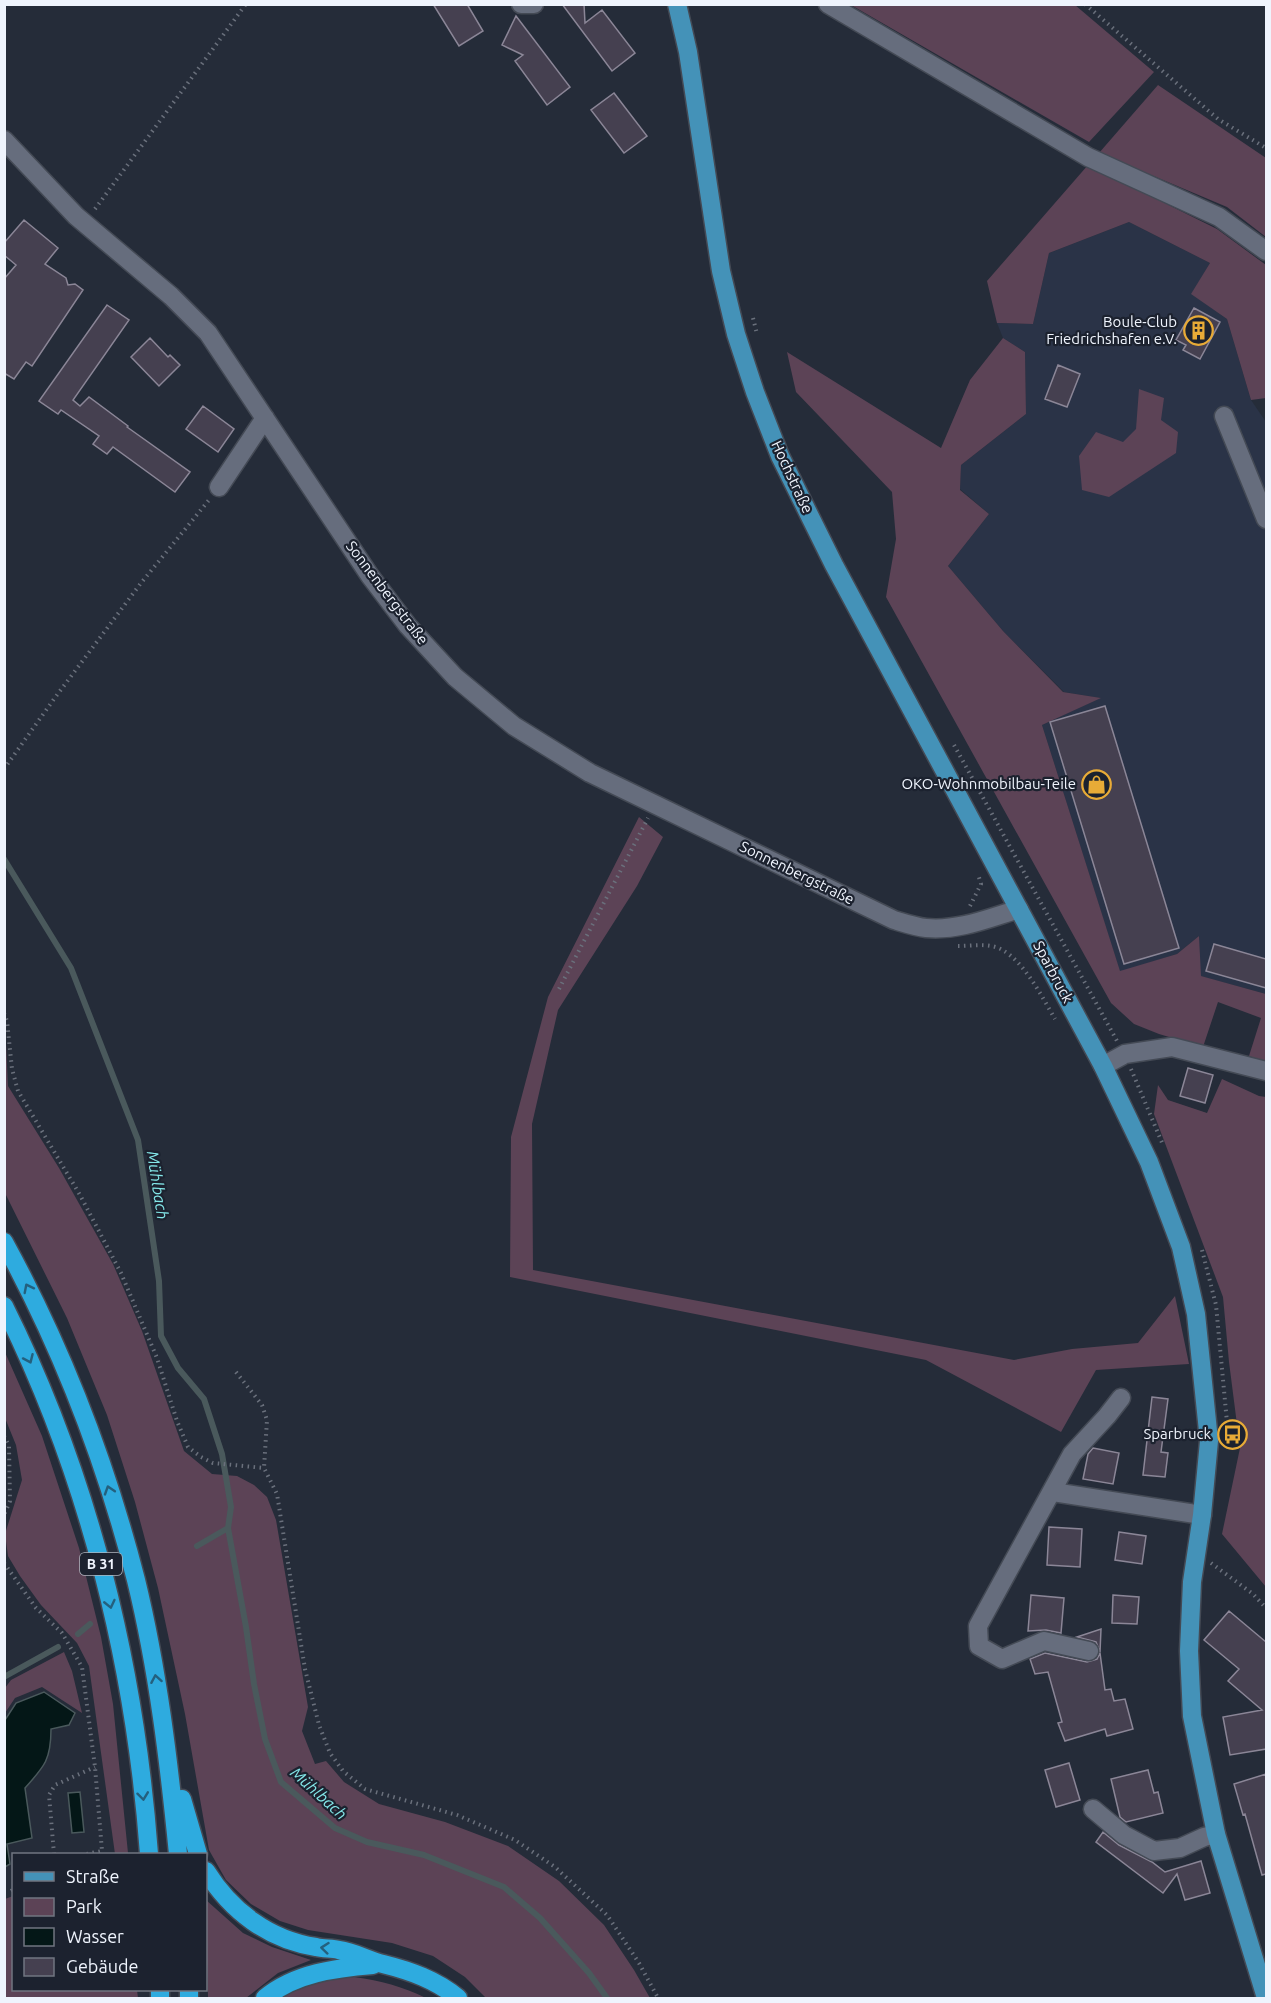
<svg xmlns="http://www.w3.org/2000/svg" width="1271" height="2003" font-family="Ubuntu,sans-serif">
<rect width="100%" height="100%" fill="#252c39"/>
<!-- built -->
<path fill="#2a3347" d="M 1129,222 L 1210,263 L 1192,294 L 1227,319 L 1251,400 L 1266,422 L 1266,994 L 1200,976 L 1199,936 L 1177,954 L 1120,972 L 1042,725 L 1100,698 L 1064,692 L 1003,631 L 948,566 L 989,514 L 960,489 L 961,465 L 1026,414 L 1025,352 L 1003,338 L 997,323 L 1033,324 L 1049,253 Z"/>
<!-- green -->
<path fill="#5c4356" d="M 851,5 L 1075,5 L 1154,72 L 1089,142 Z
M 1158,85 L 1266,158 L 1266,237 L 1227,207 L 1099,153 Z
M 1088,165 L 1217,229 L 1266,265 L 1266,398 L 1251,400 L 1227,319 L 1191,294 L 1210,263 L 1129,222 L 1049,253 L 1033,324 L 997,323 L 987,281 Z
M 1003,338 L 1025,352 L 1026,414 L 961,465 L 960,490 L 989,514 L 948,566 L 1003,631 L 1063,692 L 1101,698 L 1042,725 L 1120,971 L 1177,954 L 1199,936 L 1201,976 L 1266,994 L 1266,1062 L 1249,1056 L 1261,1018 L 1218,1002 L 1203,1047 L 1159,1034 L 1134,1024 L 1111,1003 L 886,597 L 896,539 L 892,492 L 796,392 L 787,352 L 941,448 L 970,380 Z
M 1139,389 L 1164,398 L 1161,420 L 1178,432 L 1176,453 L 1109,497 L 1082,490 L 1079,456 L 1096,432 L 1123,442 L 1136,429 Z
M 639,817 L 663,837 L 637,886 L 558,1010 L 532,1124 L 533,1270 L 1014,1360 L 1072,1349 L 1138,1343 L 1175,1296 L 1189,1364 L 1096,1370 L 1061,1432 L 926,1360 L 510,1277 L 511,1137 L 548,997 Z
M 5,1023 L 8,1086 L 59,1168 L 113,1264 L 142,1331 L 184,1451 L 212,1474 L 237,1476 L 254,1485 L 267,1497 L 276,1520 L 308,1707 L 302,1731 L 315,1764 L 326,1761 L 344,1782 L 379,1804 L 445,1822 L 508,1846 L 559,1881 L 604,1925 L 634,1970 L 650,1998 L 486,1998 L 465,1977 L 433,1956 L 392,1943 L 308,1930 L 280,1921 L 251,1904 L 226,1880 L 209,1850 L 185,1714 L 158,1588 L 135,1502 L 107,1415 L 67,1318 L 5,1193 Z
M 1222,1079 L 1259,1096 L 1266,1097 L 1266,1587 L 1222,1534 L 1240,1448 L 1229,1362 L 1223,1297 L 1154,1114 L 1158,1085 L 1168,1100 L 1207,1113 Z
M 4,1350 L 42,1436 L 79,1548 L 101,1637 L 113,1704 L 128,1853 L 115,1854 L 89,1666 L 77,1643 L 41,1605 L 20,1576 L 8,1556 L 5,1534 L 22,1480 L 16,1445 L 5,1418 Z
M 64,1652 L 72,1671 L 82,1713 L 42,1687 L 15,1698 L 5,1713 L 5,1688 L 11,1680 Z
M 13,1896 L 14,1990 L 137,1990 L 138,1998 L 5,1998 L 5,1899 Z
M 206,1900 L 243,1933 L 272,1947 L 311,1960 L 278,1973 L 246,1998 L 208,1998 C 208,1966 205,1933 206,1900 Z
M 354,1977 C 382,1981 401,1986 426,1998 L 279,1998 C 301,1983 328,1979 354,1977 Z"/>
<!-- water -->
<path fill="#041717" stroke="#4a595c" stroke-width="1.5" d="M 44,1692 L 75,1713 L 69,1725 L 51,1729 C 51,1759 45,1766 25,1788 L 32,1838 L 7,1844 L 10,1864 L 5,1867 L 5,1720 L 16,1703 Z
M 80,1792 L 84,1832 L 72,1833 L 68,1793 Z"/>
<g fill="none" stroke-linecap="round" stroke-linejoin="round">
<!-- stream -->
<path stroke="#4a595c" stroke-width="6" d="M 4,859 L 71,968 L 138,1140 L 159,1281 L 161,1336 L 178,1368 L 204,1399 L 222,1454 L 231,1507 L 228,1528 L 246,1627 L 254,1684 L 265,1739 L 281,1782 L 335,1828 L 367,1842 L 424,1855 L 504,1887 L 540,1918 L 589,1973 L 607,1998
M 197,1546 L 228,1528
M 78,1634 L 90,1624
M 4,1677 L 58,1647"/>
</g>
<!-- building -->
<path fill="#454050" stroke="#8b8697" stroke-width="1.5" d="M 433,4 L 467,4 L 483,31 L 459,46 Z
M 562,4 L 584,4 L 585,23 L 602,10 L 635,53 L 612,71 Z
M 516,16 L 570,87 L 547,105 L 515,61 L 523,55 L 502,45 Z
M 614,93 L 647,136 L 624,153 L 591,110 Z
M 24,220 L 58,248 L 45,264 L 66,278 L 68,285 L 75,284 L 83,290 L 32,366 L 26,362 L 14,379 L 4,373 L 4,279 L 16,265 L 4,255 L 4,243 Z
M 107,305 L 129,320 L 73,400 L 80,406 L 89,397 L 128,426 L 127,427 L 190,472 L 175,492 L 113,447 L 107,454 L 93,444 L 99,436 L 61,410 L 58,414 L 39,401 Z
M 1194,308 L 1220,322 L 1200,359 L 1183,350 L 1186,345 L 1176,340 Z
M 150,338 L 168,357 L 170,355 L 180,365 L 159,386 L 131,357 Z
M 1058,365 L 1080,374 L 1067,407 L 1045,399 Z
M 203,406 L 234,429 L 218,452 L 186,429 Z
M 1105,706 L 1179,948 L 1124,964 L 1050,722 Z
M 1214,944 L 1266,959 L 1266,988 L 1206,971 Z
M 1188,1068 L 1213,1075 L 1205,1103 L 1180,1096 Z
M 1152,1397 L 1168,1399 L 1161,1452 L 1168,1453 L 1165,1477 L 1143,1475 Z
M 1093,1448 L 1119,1453 L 1113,1484 L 1083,1479 L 1088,1454 Z
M 1049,1527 L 1082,1529 L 1080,1567 L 1047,1565 Z
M 1119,1532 L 1146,1536 L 1142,1564 L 1115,1560 Z
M 1031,1595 L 1064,1598 L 1061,1633 L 1046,1630 L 1028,1631 Z
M 1113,1595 L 1139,1597 L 1137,1624 L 1112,1623 Z
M 1229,1611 L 1266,1642 L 1266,1749 L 1230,1755 L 1223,1717 L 1262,1710 L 1228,1681 L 1239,1669 L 1204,1640 Z
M 1101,1629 L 1100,1652 L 1096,1642 L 1077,1637 Z
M 1045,1653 L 1087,1662 L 1097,1659 L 1100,1653 L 1105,1690 L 1111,1689 L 1114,1701 L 1125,1699 L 1133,1729 L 1107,1736 L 1105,1729 L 1065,1741 L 1058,1723 L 1062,1722 L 1048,1672 L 1035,1674 L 1030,1659 Z
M 1069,1763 L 1080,1800 L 1056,1807 L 1045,1770 Z
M 1148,1770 L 1154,1793 L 1158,1792 L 1163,1813 L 1126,1822 L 1120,1817 L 1111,1779 Z
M 1266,1774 L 1266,1874 L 1262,1875 L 1245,1814 L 1243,1815 L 1234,1784 Z
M 1103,1832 L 1119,1845 L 1152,1862 L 1165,1872 L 1201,1861 L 1210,1893 L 1185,1900 L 1177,1874 L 1163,1893 L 1096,1842 Z"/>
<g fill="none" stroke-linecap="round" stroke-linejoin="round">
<defs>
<path id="minor" d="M 521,4 L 534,4
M 828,4 L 1088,157 L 1219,217 L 1266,251
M 4,140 L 76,216 L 171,296 L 208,333 L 370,576 L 408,626 L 455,677 L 514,726 L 590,773 L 894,920 C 904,923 916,927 926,928 C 959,931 989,918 1019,909
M 1224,416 L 1266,519
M 219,487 L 265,418
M 1103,1066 L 1125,1054 L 1172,1047 L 1266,1071
M 1053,1492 L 1202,1515
M 1089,1651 L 1044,1641 L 1002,1659 L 979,1646 L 978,1626 L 1072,1454 L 1107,1416 L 1121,1398
M 1093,1809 L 1124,1835 L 1154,1851 L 1180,1848 L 1204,1837 L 1216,1834"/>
<path id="major" d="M 677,4 L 688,52 L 721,271 L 736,334 L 755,392 L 780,456 L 834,565 L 1103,1066 L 1149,1162 L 1181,1247 L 1196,1314 L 1209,1441 L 1202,1515 L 1192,1582 L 1189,1651 L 1192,1716 L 1216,1834 L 1266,1998"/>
<path id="highway" d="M 4,1242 C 62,1348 106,1463 136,1580 C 158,1670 169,1763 178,1854
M 4,1306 C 89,1476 135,1665 149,1854
M 182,1799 L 198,1854
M 206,1871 C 231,1911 269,1940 316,1947 C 324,1949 332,1948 339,1950 C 354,1952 368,1960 383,1964 C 411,1971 436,1980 458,1998
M 160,1990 L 160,1998
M 189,1990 L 189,1998
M 265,1998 C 295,1973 336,1968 373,1965"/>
</defs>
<!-- minor casing -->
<use href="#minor" stroke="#444a55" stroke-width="21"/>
<!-- major casing -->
<use href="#major" stroke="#444a55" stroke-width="21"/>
<!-- highway casing -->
<use href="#highway" stroke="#444a55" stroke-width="21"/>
<!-- path -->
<path stroke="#6a707c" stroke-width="4" stroke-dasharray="1.5 4.5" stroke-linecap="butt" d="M 1085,4 L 1218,119 L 1266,148
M 95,209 L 246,4
M 753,318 L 757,334
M 954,745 L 1117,1041
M 4,769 L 54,699 L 141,583 L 209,500
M 970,906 L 981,884 L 978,874
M 958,946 C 969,946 981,944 991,946 C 1019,950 1042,997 1055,1019
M 559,989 L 648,818
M 4,1013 L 7,1021 L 12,1069 L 18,1091 L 80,1195 L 121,1273 L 157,1358 L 177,1421 L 188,1447 L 201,1457 L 213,1463 L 264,1468
M 1131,1069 L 1163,1145
M 1202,1250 L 1216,1305 L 1228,1433
M 236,1372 L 262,1405 L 267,1420 L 264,1468 L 277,1494 L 305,1669 L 319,1725 L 330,1753 L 343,1771 L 365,1789 L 457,1815 L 515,1840 L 555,1867 L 607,1915 L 639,1963 L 658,1998
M 4,1436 L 9,1446 L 10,1501 L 4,1515
M 4,1563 L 36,1608 L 62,1633 L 82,1667 L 95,1767 L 102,1851 L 86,1854
M 1211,1563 L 1253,1594 L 1266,1608
M 54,1854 L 49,1795 L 55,1785 L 95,1767
M 11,1891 L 14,1889"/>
<!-- minor -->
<use href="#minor" stroke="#666d7d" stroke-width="18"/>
<!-- major -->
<use href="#major" stroke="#4492b8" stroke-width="18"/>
<!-- highway -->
<use href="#highway" stroke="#2eabdf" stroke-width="18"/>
</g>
<!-- one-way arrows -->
<defs><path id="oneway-chevron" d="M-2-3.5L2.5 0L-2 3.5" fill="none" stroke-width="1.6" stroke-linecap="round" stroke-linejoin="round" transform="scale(1.5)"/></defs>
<g stroke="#24607e">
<use href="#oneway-chevron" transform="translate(28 1288) rotate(-117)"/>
<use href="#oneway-chevron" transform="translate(29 1359) rotate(66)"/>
<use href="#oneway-chevron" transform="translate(109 1490) rotate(-108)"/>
<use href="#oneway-chevron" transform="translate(110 1604) rotate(77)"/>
<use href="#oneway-chevron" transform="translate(156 1679) rotate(-100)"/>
<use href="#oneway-chevron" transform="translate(143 1796) rotate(83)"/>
<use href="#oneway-chevron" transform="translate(325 1948) rotate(-174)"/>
</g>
<!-- icons -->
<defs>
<symbol id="building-ring" viewBox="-11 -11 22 22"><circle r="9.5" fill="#1c222f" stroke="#e8ab37" stroke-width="1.5"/><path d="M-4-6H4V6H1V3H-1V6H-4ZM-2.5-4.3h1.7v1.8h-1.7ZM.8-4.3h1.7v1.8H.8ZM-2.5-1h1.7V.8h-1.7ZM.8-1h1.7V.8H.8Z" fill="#e8ab37"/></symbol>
<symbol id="shop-ring" viewBox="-11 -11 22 22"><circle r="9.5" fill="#1c222f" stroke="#e8ab37" stroke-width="1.5"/><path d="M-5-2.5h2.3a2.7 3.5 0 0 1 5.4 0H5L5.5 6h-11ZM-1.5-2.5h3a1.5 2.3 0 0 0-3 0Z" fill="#e8ab37"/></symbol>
<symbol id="bus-ring" viewBox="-11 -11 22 22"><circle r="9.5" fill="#1c222f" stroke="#e8ab37" stroke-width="1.5"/><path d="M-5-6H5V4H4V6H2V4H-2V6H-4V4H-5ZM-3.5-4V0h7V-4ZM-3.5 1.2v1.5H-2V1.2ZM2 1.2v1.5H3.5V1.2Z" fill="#e8ab37"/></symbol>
</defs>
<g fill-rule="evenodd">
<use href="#building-ring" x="1182" y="314" width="33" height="33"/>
<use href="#shop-ring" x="1080" y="768" width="33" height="33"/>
<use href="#bus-ring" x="1216" y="1418" width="33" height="33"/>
</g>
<g text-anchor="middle" stroke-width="4.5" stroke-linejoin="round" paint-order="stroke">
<!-- shield labels -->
<rect fill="#1c222f" stroke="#b0b5bf" stroke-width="1.5" x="80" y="1553" width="42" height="22" rx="4.5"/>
<g font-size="14" font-weight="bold" fill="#eff4fd">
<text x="101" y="1569">B 31</text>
</g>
<!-- poi labels -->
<g font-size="15" fill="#eff4fd" stroke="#1c222f" text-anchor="end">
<text x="1177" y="327">Boule-Club<tspan x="1177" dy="17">Friedrichshafen e.V.</tspan></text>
<text x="1076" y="789">OKO-Wohnmobilbau-Teile</text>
<text x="1211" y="1439">Sparbruck</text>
</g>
<!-- street labels -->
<g font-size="15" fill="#eff4fd" stroke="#1c222f">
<text transform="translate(792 477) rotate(65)" y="5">Hochstraße</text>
<text transform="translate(387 593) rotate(53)" y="5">Sonnenbergstraße</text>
<text transform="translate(797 873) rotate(26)" y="5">Sonnenbergstraße</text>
<text transform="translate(1053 972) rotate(62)" y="5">Sparbruck</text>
</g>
<!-- water labels -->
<g font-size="16" font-style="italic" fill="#84e7e9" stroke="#1c222f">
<text transform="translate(158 1185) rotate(81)" y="6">Mühlbach</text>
<text transform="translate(319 1793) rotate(42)" y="6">Mühlbach</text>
</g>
</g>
<!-- border -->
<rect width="1271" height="2003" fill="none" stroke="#eff4fd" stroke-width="12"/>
<!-- legend -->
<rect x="12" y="1853" width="195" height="138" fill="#1c222f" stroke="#707681" stroke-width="1.5"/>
<rect x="24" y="1872" width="30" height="9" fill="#4492b8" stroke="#707681" stroke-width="1.5"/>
<text x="66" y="1883" font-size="18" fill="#eff4fd">Straße</text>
<rect x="24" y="1898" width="30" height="18" fill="#5c4356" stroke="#707681" stroke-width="1.5"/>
<text x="66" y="1913" font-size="18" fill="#eff4fd">Park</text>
<rect x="24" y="1928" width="30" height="18" fill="#041717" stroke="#707681" stroke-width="1.5"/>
<text x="66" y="1943" font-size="18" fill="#eff4fd">Wasser</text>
<rect x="24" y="1958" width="30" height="18" fill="#454050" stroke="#707681" stroke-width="1.5"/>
<text x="66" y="1973" font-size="18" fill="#eff4fd">Gebäude</text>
</svg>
